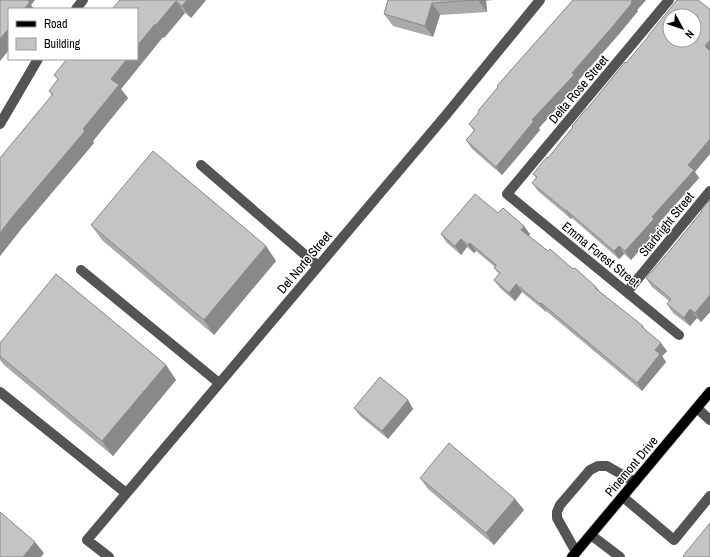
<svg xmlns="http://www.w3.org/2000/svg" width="710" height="557" font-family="'Archivo Narrow',sans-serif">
<rect width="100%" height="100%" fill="#fff"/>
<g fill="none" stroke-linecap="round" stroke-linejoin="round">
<defs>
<path id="major" d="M 572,557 L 710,392"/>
</defs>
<!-- major casing -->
<use href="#major" stroke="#dbdbdb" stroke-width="12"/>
<!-- minor -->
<path stroke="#545454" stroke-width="10" d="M 669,0 L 507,194 L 679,335
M 76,9 L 83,0
M 0,124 L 38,59
M 201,165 L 318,266
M 81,270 L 219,383
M 627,292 L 710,191
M 0,392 L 126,493
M 697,408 L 710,420
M 623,497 L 674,540 L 710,496
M 591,535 L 620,557
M 576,552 L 557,518 L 557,512 L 560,505 L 590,470 L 598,466 L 607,466 L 635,482
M 109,557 L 87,540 L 446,115 L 540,0"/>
<!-- major -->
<use href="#major" stroke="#000" stroke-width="10"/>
</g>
<!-- wall -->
<path fill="#a9a9a9" d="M 120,0 L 206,0 L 191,18 L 185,13 L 164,38 L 163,37 L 121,89 L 128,98 L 93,141 L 94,143 L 22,228 L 0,256 L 0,158 L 52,96 L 49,91 L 58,80 L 54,75 L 137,59 Z
M 388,0 L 493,0 L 486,1 L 487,12 L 440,15 L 433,37 L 393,26 L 384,14 Z
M 573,0 L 646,0 L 637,10 L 638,11 L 619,34 L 578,81 L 579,83 L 539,128 L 540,130 L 502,175 L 472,149 L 466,140 L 474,131 L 469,124 L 479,113 L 478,111 L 498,88 L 497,86 Z
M 626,63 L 699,178 L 658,224 L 660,227 L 631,260 L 624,254 L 619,259 L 572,218 L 571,219 L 538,191 L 532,183 L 536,178 L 533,174 L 548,158 L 573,127 L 572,126 L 587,109 Z
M 710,200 L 710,312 L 701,322 L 697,318 L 690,326 L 673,313 L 667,304 L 669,301 L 652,287 L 646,278 L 672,248 L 702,211 Z
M 498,213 L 530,234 L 529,236 L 548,251 L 573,269 L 596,287 L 601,293 L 643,326 L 646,331 L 667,351 L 662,356 L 666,362 L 642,391 L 546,311 L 546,312 L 522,292 L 515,301 L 500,288 L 494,280 L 499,274 L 494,268 L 495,267 L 476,251 L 474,253 L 467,247 L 461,255 L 446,242 L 441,234 Z
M 91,225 L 266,246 L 276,261 L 214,335 L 102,240 Z
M 0,343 L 166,365 L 176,380 L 113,456 L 4,365 L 0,360 Z
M 408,400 L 413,409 L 388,439 L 360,416 L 354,408 Z
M 420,478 L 515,499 L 524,510 L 494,545 L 428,489 Z"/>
<!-- shaded-wall -->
<path fill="#898989" d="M 24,0 L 35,0 L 31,5 L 34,9 L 24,9 Z
M 187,0 L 206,0 L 191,18 L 182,6 Z
M 478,0 L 486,0 L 486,1 L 487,12 Z
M 633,0 L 646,0 L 637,10 L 638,11 L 619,34 L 578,81 L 579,83 L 539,128 L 540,130 L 502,175 L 496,167 L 532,120 L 613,26 Z
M 176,1 L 185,13 L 164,38 L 156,25 Z
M 432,3 L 440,15 L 433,37 L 425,26 Z
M 155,24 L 163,37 L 121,89 L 128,98 L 93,141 L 94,143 L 22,228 L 0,256 L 0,233 L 83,129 L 111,79 L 127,59 L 137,59 L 137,46 Z
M 9,28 L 9,50 L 0,61 L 0,39 Z
M 710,40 L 710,53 L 705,46 Z
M 710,139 L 710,154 L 695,172 L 699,178 L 658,224 L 660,227 L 631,260 L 625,251 L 652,217 L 688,165 Z
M 566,210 L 572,218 L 571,219 L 566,211 Z
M 524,226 L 530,234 L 527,238 L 521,230 Z
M 461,239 L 467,247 L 461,255 L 455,246 Z
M 470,243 L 476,251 L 474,253 L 468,245 Z
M 266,246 L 276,261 L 214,335 L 204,320 Z
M 619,246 L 624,254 L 619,259 L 614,251 Z
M 516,284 L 522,292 L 515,301 L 509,293 Z
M 596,287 L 602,295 L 595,288 Z
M 710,295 L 710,312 L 701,322 L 695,313 Z
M 541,303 L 546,311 L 546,312 L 540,304 Z
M 690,309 L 697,318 L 690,326 L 684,318 Z
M 661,343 L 667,351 L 662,356 L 666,362 L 642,391 L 637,383 L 655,350 Z
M 166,365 L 176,380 L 113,456 L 102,441 Z
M 408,400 L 413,409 L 388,439 L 382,431 Z
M 515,499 L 524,510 L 494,545 L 486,533 Z
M 35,542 L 44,553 L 41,557 L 23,557 Z"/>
<!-- building -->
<path fill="#c4c4c4" stroke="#898989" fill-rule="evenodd" d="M 0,0 L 27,0 L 30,2 L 24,9 L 9,9 L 9,28 L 0,39 Z
M 120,0 L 187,0 L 182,6 L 176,1 L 156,25 L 155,24 L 137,46 L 137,9 L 112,9 Z
M 388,0 L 478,0 L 432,3 L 425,26 L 384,14 Z
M 573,0 L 633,0 L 631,2 L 632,3 L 613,26 L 572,73 L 574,75 L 532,120 L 534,121 L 496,167 L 466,140 L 475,130 L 469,124 L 479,112 L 478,111 L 498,87 L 497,86 Z
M 677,0 L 698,0 L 710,9 L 710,40 L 705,46 L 710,51 L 710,139 L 688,165 L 694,170 L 652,217 L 654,219 L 625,251 L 619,246 L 614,251 L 566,210 L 566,211 L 532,183 L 537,177 L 533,174 L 547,157 L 548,158 L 573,127 L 572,126 L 586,109 L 587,109 L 625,62 L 626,63 L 648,37 L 648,36 ZM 670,16 L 694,16 L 694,40 L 670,40 Z
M 67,59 L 127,59 L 111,79 L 119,85 L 83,129 L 85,131 L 13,216 L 0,233 L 0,158 L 53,94 L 49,91 L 58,79 L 54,75 Z
M 153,151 L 266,246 L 204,320 L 91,225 Z
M 475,194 L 498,213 L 503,208 L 524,226 L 521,230 L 548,251 L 550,249 L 573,269 L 575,268 L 596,287 L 595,288 L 643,326 L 642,327 L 661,343 L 655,350 L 660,354 L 637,383 L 541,303 L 540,304 L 516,284 L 509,293 L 494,280 L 500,273 L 494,268 L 496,265 L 470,243 L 468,245 L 461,239 L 455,246 L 441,234 Z
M 710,200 L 710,295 L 695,313 L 690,309 L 684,318 L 667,304 L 671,299 L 646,278 L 672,248 L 702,211 L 701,210 Z
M 56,274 L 166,365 L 102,441 L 0,356 L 0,343 Z
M 380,377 L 408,400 L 382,431 L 354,408 Z
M 449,443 L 515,499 L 486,533 L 420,478 Z
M 0,512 L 35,542 L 23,557 L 0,557 Z
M 710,523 L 710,557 L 684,557 L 683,556 Z"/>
<g text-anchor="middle" stroke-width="3" stroke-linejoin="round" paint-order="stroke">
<!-- street labels -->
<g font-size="13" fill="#000" stroke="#fff">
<text transform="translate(578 89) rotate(-50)" y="5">Delta Rose Street</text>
<text transform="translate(666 224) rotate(-51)" y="5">Starbright Street</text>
<text transform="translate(601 254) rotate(39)" y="5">Emma Forest Street</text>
<text transform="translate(304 262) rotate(-50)" y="5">Del Norte Street</text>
<text transform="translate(631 466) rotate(-50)" y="5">Pinemont Drive</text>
</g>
</g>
<!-- legend -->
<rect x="8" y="8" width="130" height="52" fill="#ffffff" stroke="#999999"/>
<rect x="16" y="21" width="20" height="6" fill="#000000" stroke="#999999"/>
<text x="44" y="28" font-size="12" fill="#000000">Road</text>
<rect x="16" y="38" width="20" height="12" fill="#c4c4c4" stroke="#999999"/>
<text x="44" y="48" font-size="12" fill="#000000">Building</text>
<!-- north arrow -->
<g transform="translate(682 28) rotate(130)"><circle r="19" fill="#ffffff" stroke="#999999"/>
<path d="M0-3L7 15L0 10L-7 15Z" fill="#000000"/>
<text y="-6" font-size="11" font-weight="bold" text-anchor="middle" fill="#000000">N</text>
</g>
</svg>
